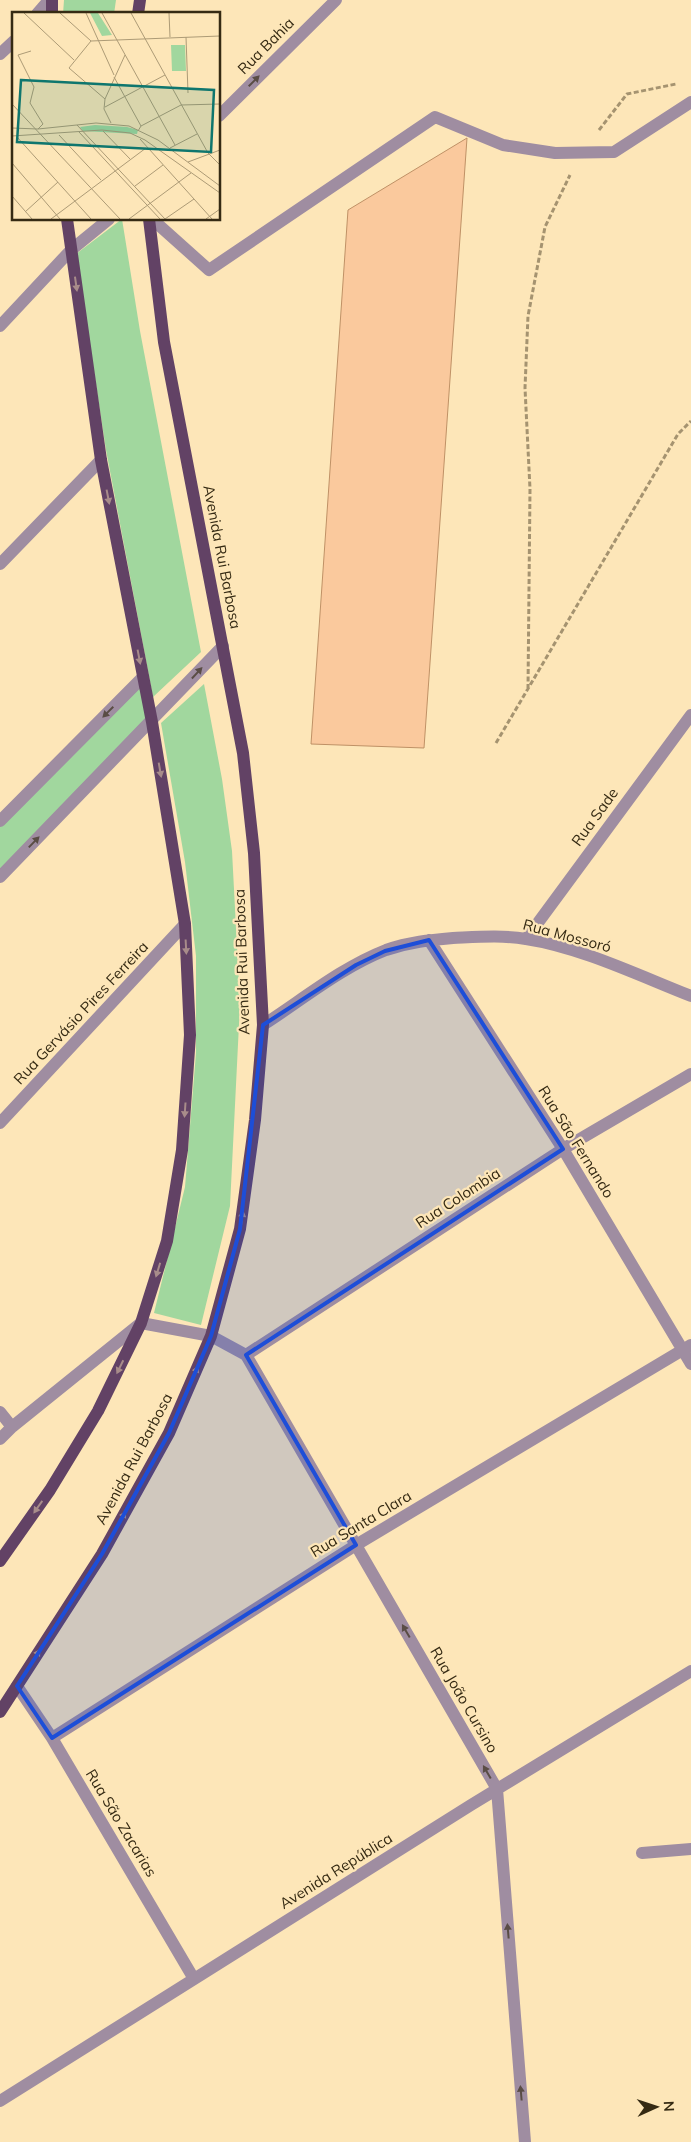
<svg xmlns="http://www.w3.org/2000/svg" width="691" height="2142" font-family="Mulish,sans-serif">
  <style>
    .green { fill: #a1d79e }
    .building { fill: #fac99d; stroke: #bf9166 }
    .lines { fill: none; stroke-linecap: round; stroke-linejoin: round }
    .path { stroke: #a59370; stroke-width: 3; stroke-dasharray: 5 2.5; stroke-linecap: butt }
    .minor { stroke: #9f8da1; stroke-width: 12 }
    .major { stroke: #624265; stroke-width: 12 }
    .oneway { fill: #5a4d45 }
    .oneway2 { fill: #a88c8a }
    .marked { fill: #1d4ed8; fill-opacity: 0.2; stroke: #1d4ed8; stroke-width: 4; stroke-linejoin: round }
    .labels { text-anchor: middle; stroke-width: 4.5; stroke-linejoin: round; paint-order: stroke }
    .street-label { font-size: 15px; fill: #352a13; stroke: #fde6b8 }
    .inset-road { fill: none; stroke: #ad9b76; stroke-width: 1 }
    .view { fill: #0f766e; fill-opacity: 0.15; stroke: #0f766e; stroke-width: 2.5 }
    .inset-edge { fill: none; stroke: #352a13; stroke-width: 2.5 }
  </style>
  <rect width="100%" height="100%" fill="#fde6b8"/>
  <!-- green -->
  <path class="green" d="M64 0H116L114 14H63Z
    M122 219 140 331 201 652 153 697 106 450 76 254Z
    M142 680 149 721 0 869V826Z
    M204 684 222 779 232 851 240 1004 230 1206 201 1325 154 1313 185 1187 196 1053V956L185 862 161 723Z"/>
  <!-- building -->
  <path class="building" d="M467 138 424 748 311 744 348 210Z"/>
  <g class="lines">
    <!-- path -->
    <path class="path" d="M599 130 627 94 676 84
      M528 689 530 489 525 388 528 316 545 227 570 175
      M496 743 678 434 691 421"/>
    <!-- minor -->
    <path class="minor" d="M37 14 49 0
      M0 54 14 41
      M219 116 336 0
      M152 219 209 270 435 117 503 145 555 153 614 152 691 102
      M0 326 71 250 109 219
      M0 564 101 460
      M0 821 143 677
      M0 877 223 646
      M526 939 691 715
      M429 940 563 1149 691 1364
      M263 1025C302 1000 342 967 386 950 409 942 430 940 453 938 477 937 503 935 526 939 580 947 640 976 691 996
      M0 1123 185 924
      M246 1355 563 1149 691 1074
      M0 1412 12 1427
      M0 1439 12 1427 141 1323 211 1336 246 1355 497 1789 525 2142
      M17 1686 52 1738 194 1979
      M52 1738 356 1545 691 1345
      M642 1853 691 1849
      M0 2101 471 1805 691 1671"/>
    <!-- major -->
    <path class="major" d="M52 14V0
      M138 14 140 0
      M0 1561 50 1490 98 1411 141 1323 167 1241 182 1150 190 1035 185 924 152 722 101 460 67 219
      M0 1712 102 1554 169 1433 211 1336 240 1229 255 1120 263 1025 254 853 243 753 164 342 149 219"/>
  </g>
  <!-- one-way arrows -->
  <defs><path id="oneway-solid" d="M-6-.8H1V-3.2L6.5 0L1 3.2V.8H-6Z" transform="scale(1.25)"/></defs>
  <g class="oneway">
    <use href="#oneway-solid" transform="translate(254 81) rotate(-45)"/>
    <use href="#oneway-solid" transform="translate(197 673) rotate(-47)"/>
    <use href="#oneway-solid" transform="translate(108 712) rotate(135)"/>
    <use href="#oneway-solid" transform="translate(34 842) rotate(-46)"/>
    <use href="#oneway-solid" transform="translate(406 1631) rotate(-120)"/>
    <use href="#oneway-solid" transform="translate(487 1772) rotate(-120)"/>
    <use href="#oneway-solid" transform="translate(508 1931) rotate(-95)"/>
    <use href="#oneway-solid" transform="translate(521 2093) rotate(-95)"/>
  </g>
  <g class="oneway2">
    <use href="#oneway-solid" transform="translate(76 284) rotate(82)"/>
    <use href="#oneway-solid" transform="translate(108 497) rotate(79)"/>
    <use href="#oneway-solid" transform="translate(139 657) rotate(79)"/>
    <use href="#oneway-solid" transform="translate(160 770) rotate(80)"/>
    <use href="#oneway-solid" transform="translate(186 947) rotate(87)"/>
    <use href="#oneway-solid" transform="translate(185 1110) rotate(94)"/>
    <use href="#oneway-solid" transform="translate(242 1218) rotate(-82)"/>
    <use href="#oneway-solid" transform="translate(158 1270) rotate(107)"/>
    <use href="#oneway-solid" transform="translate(120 1367) rotate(116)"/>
    <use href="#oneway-solid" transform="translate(195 1373) rotate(-66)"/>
    <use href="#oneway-solid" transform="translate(38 1507) rotate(125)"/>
    <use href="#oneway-solid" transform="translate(122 1518) rotate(-61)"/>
    <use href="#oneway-solid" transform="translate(36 1656) rotate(-58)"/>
  </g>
  <!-- marked area -->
  <path class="marked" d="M429 940 563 1149 246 1355 356 1545 52 1738 17 1686 102 1554 169 1433 211 1336 240 1229 263 1025 356 965 385 951Z"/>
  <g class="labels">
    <!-- street labels -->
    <g class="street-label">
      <text transform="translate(266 46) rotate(-45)" y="5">Rua Bahia</text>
      <text transform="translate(222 557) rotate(79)" y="5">Avenida Rui Barbosa</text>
      <text transform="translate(595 817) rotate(-54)" y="5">Rua Sade</text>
      <text transform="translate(567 936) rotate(15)" y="5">Rua Mossoró</text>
      <text transform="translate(242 962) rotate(-92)" y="5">Avenida Rui Barbosa</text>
      <text transform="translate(81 1013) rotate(-47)" y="5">Rua Gervásio Pires Ferreira</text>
      <text transform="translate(576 1142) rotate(58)" y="5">Rua São Fernando</text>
      <text transform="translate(458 1198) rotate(-33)" y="5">Rua Colombia</text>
      <text transform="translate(134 1459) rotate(-62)" y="5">Avenida Rui Barbosa</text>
      <text transform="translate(361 1524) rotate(-31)" y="5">Rua Santa Clara</text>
      <text transform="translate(464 1700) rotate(60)" y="5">Rua João Cursino</text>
      <text transform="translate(121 1823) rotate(59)" y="5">Rua São Zacarias</text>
      <text transform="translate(336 1871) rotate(-32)" y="5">Avenida República</text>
    </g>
  </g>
  <!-- overview -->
  <g transform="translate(12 12)">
    <rect width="208" height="208" fill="#fde6b8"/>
    <path d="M78 1H86L100 23 90 24ZM159 33H173L174 59H160ZM83 113 115 115 126 118 125 122 71 119 68 115Z" fill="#a1d79e"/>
    <path class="inset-road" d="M12 1 62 48M48 1 79 29M74 1 102 63M90 1 163 133M119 1 196 141 208 153M157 1 158 25M174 25 176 81M19 39 6 43 22 75 18 91 31 112 26 117M102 65 129 114M93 87 57 56 79 29 208 24M0 92 108 207M93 95 153 63M99 111 92 97 93 87 113 43M65 113 153 207M0 116 26 117 84 111 117 114 146 128 208 174M91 119 118 147M126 119 129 114 169 93 208 92M67 120 148 207M47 123 89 168M0 124 90 118 118 121 133 128 208 181M5 125 79 207M128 127 200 207M158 136 185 122M176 150 208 138M0 151 48 207M123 174 151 153M0 184 20 207M13 200 46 170M39 207 134 136M117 207 179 161M153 207 182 187M194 207 208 197"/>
    <path class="view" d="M9 68 202 78 199 140 5 130Z"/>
    <rect width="208" height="208" class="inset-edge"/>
  </g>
  <!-- north arrow -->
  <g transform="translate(656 2107) rotate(87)" stroke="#fde6b8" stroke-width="4" paint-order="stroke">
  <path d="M0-4L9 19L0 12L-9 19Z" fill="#352a13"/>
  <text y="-8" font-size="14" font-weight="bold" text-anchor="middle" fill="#352a13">N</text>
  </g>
</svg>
